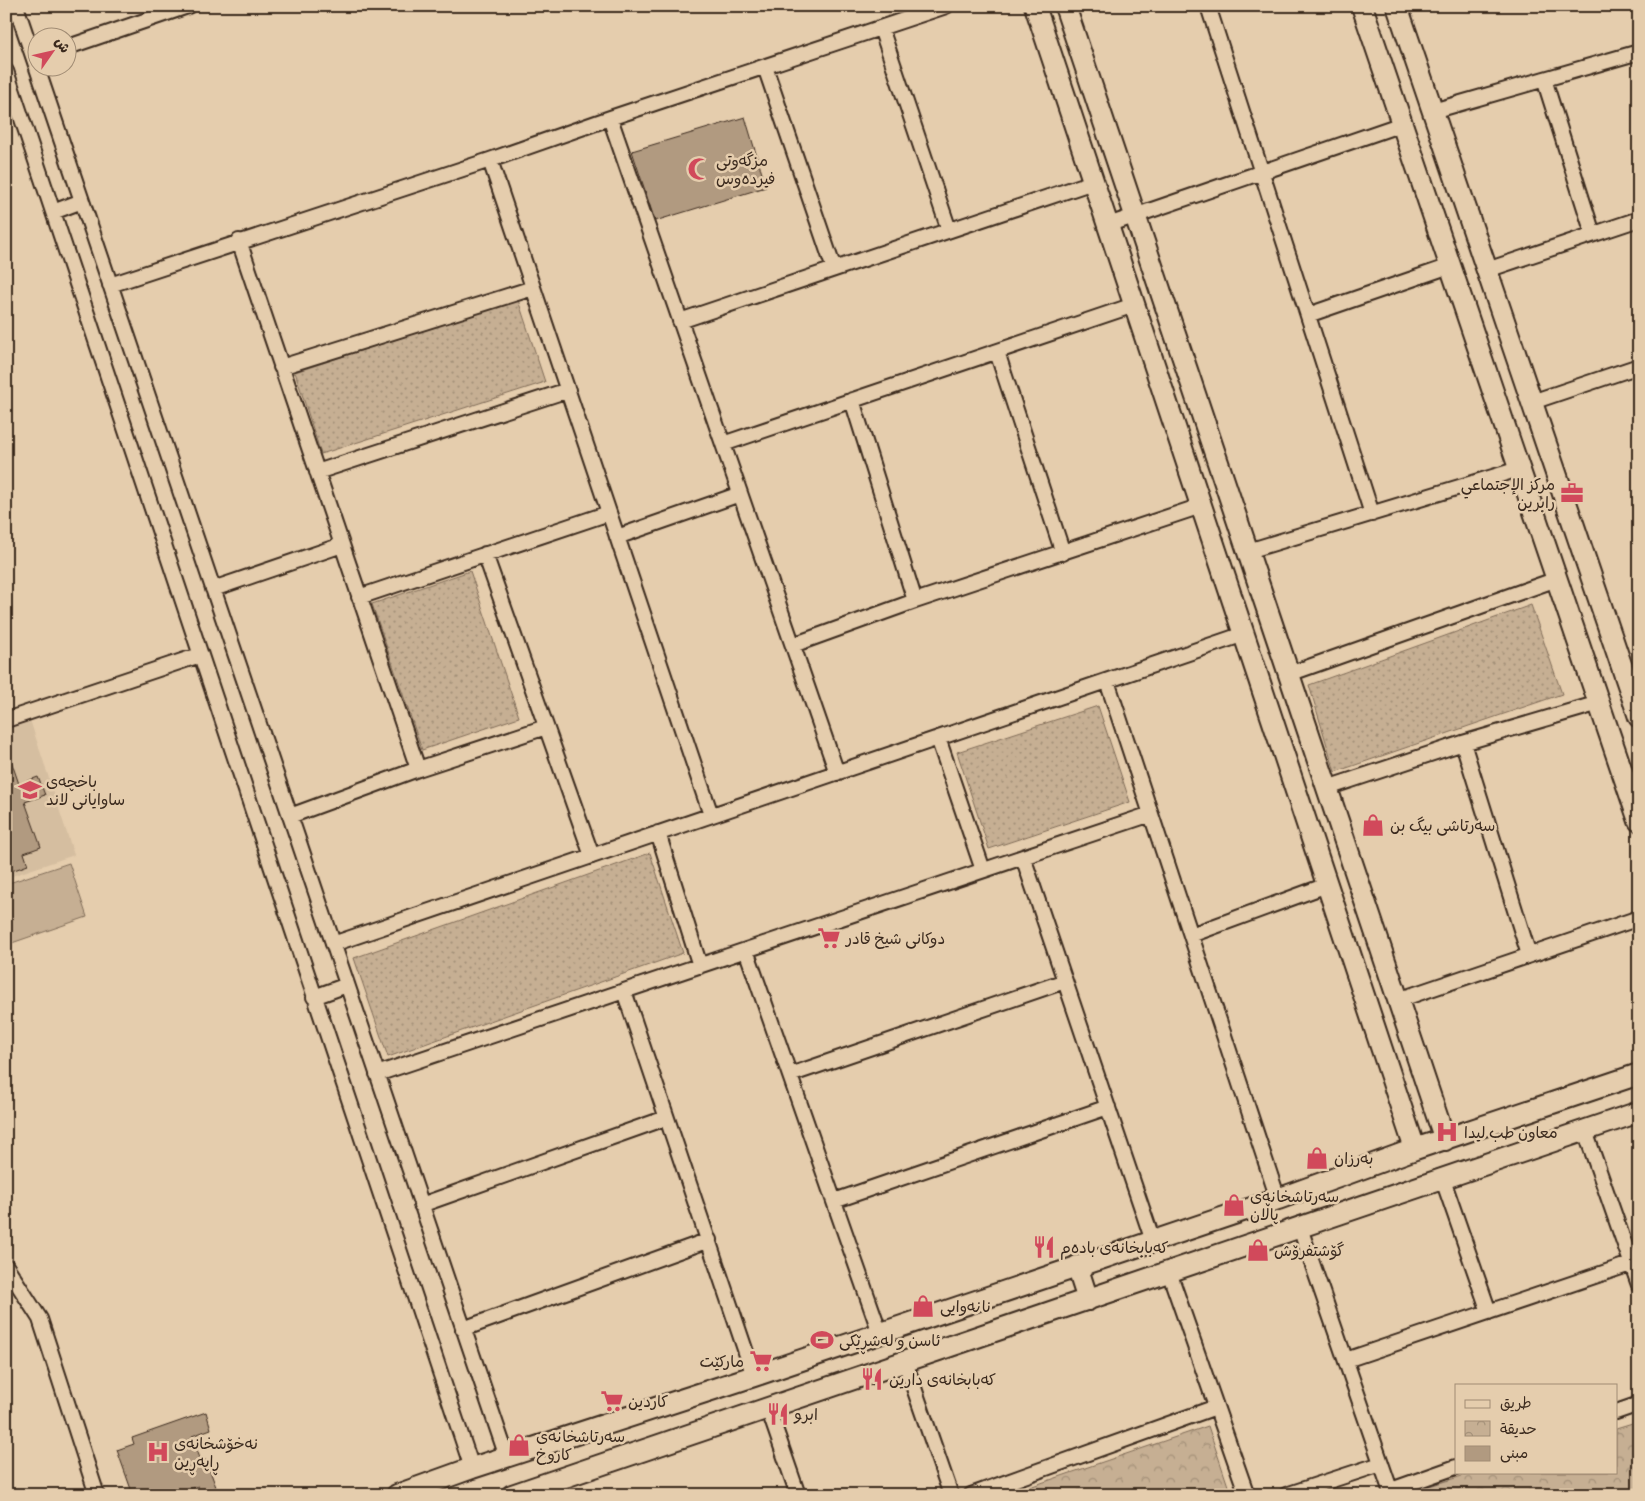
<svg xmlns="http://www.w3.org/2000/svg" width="1645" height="1501" font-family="'Patrick Hand','Playpen Sans Arabic',sans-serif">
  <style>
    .built { fill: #d5bea0 }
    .grass { fill: #c6af93; stroke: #806c58 }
    .park { fill: url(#park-crowns); stroke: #806c58 }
    .garden { fill: url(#garden-dots); stroke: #806c58 }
    .building { fill: #b19a80; stroke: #3b2a1e }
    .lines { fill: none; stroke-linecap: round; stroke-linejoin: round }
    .street-casing { stroke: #3b2a1e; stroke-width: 18 }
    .secondary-casing { stroke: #3b2a1e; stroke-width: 24 }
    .street { stroke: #e5cdad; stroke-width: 14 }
    .secondary { stroke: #e5cdad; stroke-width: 20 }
    .labels { text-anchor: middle; stroke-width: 5; stroke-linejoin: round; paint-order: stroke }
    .poi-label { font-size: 16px; fill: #3b2a1e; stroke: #e5cdad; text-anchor: start }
  </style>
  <defs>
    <pattern id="park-crowns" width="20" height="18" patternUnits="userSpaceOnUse" patternTransform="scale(1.25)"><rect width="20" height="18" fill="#c6af93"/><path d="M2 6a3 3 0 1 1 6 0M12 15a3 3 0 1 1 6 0" fill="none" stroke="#a28f77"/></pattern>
    <pattern id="garden-dots" width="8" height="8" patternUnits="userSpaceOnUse" patternTransform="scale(1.25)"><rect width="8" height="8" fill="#c6af93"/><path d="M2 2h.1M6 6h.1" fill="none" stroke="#a28f77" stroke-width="1.8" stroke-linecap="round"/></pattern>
  </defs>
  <rect width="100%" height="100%" fill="#e5cdad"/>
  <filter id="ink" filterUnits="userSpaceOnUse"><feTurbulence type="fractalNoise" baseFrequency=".02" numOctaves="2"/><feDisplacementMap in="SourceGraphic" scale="10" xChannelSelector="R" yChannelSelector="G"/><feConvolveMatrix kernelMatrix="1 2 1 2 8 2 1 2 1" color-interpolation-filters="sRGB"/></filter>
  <g filter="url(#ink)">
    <!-- built -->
    <path class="built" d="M29 717 74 855 6 878V725Z"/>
    <!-- grass -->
    <path class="grass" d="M69 863 87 917 6 945V884Z"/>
    <!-- park -->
    <path class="park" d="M1639 1422V1495H1414L1413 1491 1475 1472H1616V1429Z
      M1208 1426 1231 1495H1006Z"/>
    <!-- garden -->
    <path class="garden" d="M518 300 545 382 321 454 295 372Z
      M470 571 519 717 422 750 372 604Z
      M1531 605 1562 694 1335 772 1309 685Z
      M1098 706 1130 802 989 849 957 752Z
      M650 853 683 953 388 1057 354 958Z"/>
    <!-- building -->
    <path class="building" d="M745 117 766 187 655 221 632 151Z
      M8 752 19 784 38 777 45 795 25 802 41 847 24 853 28 865 6 873V753Z
      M206 1412 211 1429 192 1436 201 1461 206 1460 216 1487 200 1493 198 1486 172 1495H133L117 1450 134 1444 132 1438Z"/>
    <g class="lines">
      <defs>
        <path id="street" d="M16 6 507 1457
          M1208 6 1372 514
          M881 28 949 230
          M68 47 188 6
          M765 67 834 269
          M6 71 472 1468
          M1544 79 1593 234
          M1433 111 1639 52
          M610 118 837 773
          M490 160 711 815
          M53 212 82 201
          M1108 225 1402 124
          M239 241 418 769
          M1487 270 1639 219
          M110 285 490 160 610 118 946 6
          M1308 315 1450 266
          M680 321 1093 182
          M997 352 1063 553
          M281 367 533 288
          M852 400 915 601
          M1532 402 1639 366
          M723 444 1134 305
          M317 472 568 390
          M617 537 740 494
          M1248 551 1519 469
          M485 554 592 856
          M213 589 342 545
          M359 597 609 513
          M793 645 915 601 1201 506
          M1289 674 1557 579
          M1107 681 1278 1199
          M6 720 200 655
          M938 738 983 870
          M1463 743 1529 955
          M1327 788 1463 743 1599 703
          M290 816 418 769 546 727
          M658 833 700 966
          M1023 857 1153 1241
          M1191 935 1327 885
          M333 944 1244 634
          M746 950 880 1333
          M624 991 754 1376
          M314 997 347 985
          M1398 1000 1639 918
          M377 1074 1151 814
          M790 1075 1065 981
          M1585 1131 1639 1285
          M1443 1180 1489 1312
          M834 1201 1108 1107
          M421 1205 666 1118
          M1300 1228 1392 1495
          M6 1266 40 1319 97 1495
          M1169 1272 1247 1495
          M463 1329 709 1240
          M1346 1360 1639 1261
          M905 1362 951 1495
          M768 1408 798 1495
          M1616 1412 1639 1404
          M1391 1490 1456 1467
          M971 1495 1216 1407
          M1286 1495 1381 1464"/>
        <path id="secondary" d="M1035 6 1415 1149
          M1065 6 1445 1140
          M1362 6 1639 821
          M1397 6 1639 717
          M1077 1266 1088 1300
          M397 1495 472 1468 754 1376 1278 1199 1415 1149 1639 1074
          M512 1495 1639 1112"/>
      </defs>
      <!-- street casing -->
      <use href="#street" class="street-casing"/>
      <!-- secondary casing -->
      <use href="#secondary" class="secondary-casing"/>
      <!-- street -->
      <use href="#street" class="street"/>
      <!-- secondary -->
      <use href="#secondary" class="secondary"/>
    </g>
  </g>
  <!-- icons -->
  <defs>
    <symbol id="mosque-bare" viewBox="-9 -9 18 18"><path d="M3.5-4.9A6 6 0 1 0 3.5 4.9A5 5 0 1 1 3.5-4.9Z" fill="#d1495b" stroke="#e5cdad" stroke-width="2.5" paint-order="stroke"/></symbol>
    <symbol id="office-bare" viewBox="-9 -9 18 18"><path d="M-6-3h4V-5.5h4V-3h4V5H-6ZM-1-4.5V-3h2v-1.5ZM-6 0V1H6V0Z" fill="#d1495b" stroke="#e5cdad" stroke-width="2.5" paint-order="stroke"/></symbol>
    <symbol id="school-bare" viewBox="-9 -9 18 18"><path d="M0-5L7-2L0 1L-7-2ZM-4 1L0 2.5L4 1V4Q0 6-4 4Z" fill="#d1495b" stroke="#e5cdad" stroke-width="2.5" paint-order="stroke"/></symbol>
    <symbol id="shop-bare" viewBox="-9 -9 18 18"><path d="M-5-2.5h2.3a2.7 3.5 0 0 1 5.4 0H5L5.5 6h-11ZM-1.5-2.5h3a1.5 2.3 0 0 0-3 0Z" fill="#d1495b" stroke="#e5cdad" stroke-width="2.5" paint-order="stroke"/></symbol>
    <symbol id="supermarket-bare" viewBox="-9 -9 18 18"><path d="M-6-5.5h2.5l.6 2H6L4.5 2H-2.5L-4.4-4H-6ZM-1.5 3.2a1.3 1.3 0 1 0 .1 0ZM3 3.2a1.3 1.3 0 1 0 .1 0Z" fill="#d1495b" stroke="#e5cdad" stroke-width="2.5" paint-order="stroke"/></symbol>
    <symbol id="hospital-bare" viewBox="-9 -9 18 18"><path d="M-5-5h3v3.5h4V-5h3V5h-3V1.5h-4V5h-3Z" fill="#d1495b" stroke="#e5cdad" stroke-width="2.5" paint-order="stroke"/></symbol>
    <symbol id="restaurant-bare" viewBox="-9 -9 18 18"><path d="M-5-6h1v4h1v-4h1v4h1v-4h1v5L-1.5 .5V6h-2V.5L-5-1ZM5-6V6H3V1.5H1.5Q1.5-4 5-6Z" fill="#d1495b" stroke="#e5cdad" stroke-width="2.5" paint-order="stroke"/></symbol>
    <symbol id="stadium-bare" viewBox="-9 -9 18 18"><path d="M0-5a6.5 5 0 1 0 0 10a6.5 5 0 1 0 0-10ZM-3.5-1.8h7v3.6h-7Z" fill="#d1495b" stroke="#e5cdad" stroke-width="2.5" paint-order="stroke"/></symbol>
  </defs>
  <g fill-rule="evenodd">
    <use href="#mosque-bare" x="683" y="153" width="32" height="32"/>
    <use href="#office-bare" x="1556" y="477" width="32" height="32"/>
    <use href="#school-bare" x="14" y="774" width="32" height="32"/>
    <use href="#shop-bare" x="1357" y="809" width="32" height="32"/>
    <use href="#supermarket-bare" x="813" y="922" width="32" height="32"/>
    <use href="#hospital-bare" x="1431" y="1116" width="32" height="32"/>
    <use href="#shop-bare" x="1301" y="1142" width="32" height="32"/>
    <use href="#shop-bare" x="1218" y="1189" width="32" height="32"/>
    <use href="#restaurant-bare" x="1028" y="1231" width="32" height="32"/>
    <use href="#shop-bare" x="1242" y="1234" width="32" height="32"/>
    <use href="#shop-bare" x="907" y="1290" width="32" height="32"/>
    <use href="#stadium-bare" x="806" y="1324" width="32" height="32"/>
    <use href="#supermarket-bare" x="745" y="1345" width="32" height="32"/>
    <use href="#restaurant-bare" x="856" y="1363" width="32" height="32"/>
    <use href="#supermarket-bare" x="596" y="1385" width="32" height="32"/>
    <use href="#restaurant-bare" x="762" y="1398" width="32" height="32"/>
    <use href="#shop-bare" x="503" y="1429" width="32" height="32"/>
    <use href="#hospital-bare" x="142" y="1436" width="32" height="32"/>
  </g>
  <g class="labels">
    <!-- poi labels -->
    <g class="poi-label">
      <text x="716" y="166">مزگە‌وتی<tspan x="716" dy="18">فیردە‌وس</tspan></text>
      <text x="1555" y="490" text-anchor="end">مركز الإجتماعي<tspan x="1555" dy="18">رابرين</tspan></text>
      <text x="46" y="787">باخچەی<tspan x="46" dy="18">ساوایانی لاند</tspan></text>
      <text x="1390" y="831">سەرتاشی بیگ بن</text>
      <text x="846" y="944">دوکانی شیخ قادر</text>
      <text x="1464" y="1138">معاون طب لیدا</text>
      <text x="1334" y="1164">بەرزان</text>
      <text x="1250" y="1202">سەرتاشخانەی<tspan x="1250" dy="18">پاڵان</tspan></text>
      <text x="1060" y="1253">کەبابخانەی بادەم</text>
      <text x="1274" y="1256">گۆشتفرۆش</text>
      <text x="940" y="1312">نانەوایی</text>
      <text x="839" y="1346">ئاسن و لەشڕێکی</text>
      <text x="744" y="1367" text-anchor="end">مارکێت</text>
      <text x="889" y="1385">کەبابخانەی دارین</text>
      <text x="628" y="1407">كاردين</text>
      <text x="794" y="1420">ابرو</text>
      <text x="536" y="1442">سەرتاشخانەی<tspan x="536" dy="18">کاروخ</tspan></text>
      <text x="174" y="1449">نەخۆشخانەی<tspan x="174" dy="18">ڕاپەڕین</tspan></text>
    </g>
  </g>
  <!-- margin -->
  <rect width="1645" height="1501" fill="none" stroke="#e5cdad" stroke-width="25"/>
  <rect x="12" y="12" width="1620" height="1476" fill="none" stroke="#3b2a1e" stroke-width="2" filter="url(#ink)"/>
  <!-- legend -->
  <rect x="1455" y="1384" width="162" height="90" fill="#e5cdad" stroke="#a18c74"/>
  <rect x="1465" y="1400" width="25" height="8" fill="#e5cdad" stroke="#a18c74"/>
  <text x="1500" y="1408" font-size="15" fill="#3b2a1e">طريق</text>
  <rect x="1465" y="1421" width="25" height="15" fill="url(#park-crowns)" stroke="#a18c74"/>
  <text x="1500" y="1434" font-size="15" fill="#3b2a1e">حديقة</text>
  <rect x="1465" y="1446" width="25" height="15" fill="#b19a80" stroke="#a18c74"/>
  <text x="1500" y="1458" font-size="15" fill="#3b2a1e">مبنى</text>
  <!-- north arrow -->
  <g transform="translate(52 52) rotate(56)"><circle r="24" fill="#e5cdad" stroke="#a18c74"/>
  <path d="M0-4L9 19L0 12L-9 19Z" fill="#d1495b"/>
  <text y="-8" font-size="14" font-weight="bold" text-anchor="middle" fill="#3b2a1e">ش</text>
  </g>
</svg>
